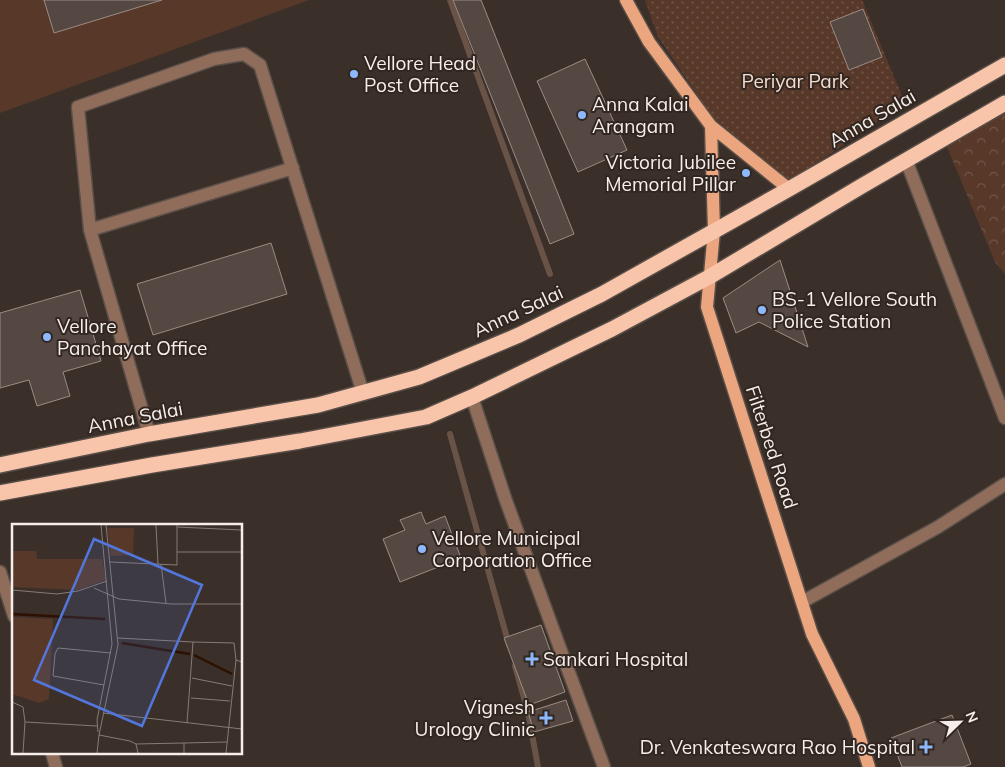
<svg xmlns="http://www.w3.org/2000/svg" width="1005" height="767" font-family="Mulish,sans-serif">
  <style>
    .green { fill: url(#green-dots) }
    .forest { fill: url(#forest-crowns) }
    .pitch { fill: #583929 }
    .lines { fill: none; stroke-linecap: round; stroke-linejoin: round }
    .stream { stroke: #695347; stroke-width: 6 }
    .building { fill: #554842; stroke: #9a8c85 }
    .minor-casing { stroke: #594e48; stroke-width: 15 }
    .major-casing { stroke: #594e48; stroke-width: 15 }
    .highway-casing { stroke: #594e48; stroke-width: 18 }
    .minor { stroke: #8f6d5a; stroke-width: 12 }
    .major { stroke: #eba57f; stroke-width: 12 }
    .highway { stroke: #f9c5aa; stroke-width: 15 }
    .poi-dot { fill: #8db9fc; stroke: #312620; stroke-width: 2 }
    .labels { text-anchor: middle; stroke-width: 4; stroke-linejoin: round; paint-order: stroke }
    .poi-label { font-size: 19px; fill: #f6eeea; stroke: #312620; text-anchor: start }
    .park-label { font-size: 19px; fill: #f6dccf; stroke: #312620 }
    .street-label { font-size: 19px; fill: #f6eeea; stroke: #312620 }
    .inset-river { fill: none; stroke: #2d1001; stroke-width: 2.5 }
    .inset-road { fill: none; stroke: #867b76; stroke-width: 1 }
    .view { fill: #5376dc; fill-opacity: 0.15; stroke: #5376dc; stroke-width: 2.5 }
    .inset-edge { fill: none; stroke: #f6eeea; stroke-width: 2.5 }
  </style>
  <defs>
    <pattern id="green-dots" width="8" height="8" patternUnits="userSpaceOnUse" patternTransform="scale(1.25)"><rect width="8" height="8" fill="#583929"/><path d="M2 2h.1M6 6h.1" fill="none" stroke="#715648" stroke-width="1.8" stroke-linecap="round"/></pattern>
    <pattern id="forest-crowns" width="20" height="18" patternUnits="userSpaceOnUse" patternTransform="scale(1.25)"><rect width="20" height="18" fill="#583929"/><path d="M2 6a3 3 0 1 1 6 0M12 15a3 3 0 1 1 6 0" fill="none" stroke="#715648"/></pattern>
  </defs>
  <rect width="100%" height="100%" fill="#3b2f29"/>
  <!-- green -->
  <path class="green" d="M645 0H862L905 103 790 181 714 119 658 37Z"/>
  <!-- forest -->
  <path class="forest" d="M1005 112V274L995 262 947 147Z"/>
  <!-- pitch -->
  <path class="pitch" d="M0 0H309L0 113Z"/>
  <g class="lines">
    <!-- stream -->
    <path class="stream" d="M450 0 550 274
      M450 434 509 645
      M515 666 528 712 538 767"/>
  </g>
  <!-- building -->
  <path class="building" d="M44 0H162L54 33Z
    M453 0H481L574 234 550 244Z
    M863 9 882 57 849 70 830 22Z
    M585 59 627 150 578 172 537 81Z
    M271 243 287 294 153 335 137 284Z
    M780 260 808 347 759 322 736 333 723 298Z
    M80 290 101 361 63 372 70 396 37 406 29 380 0 388V313Z
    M421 512 426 524 445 516 461 558 400 582 383 539 405 530 400 520Z
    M541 625 565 692 529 705 504 638Z
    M566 700 573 721 534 732 528 712Z
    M952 715 971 764 963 767H902L891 738Z"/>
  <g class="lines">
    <defs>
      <path id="minor" d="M906 160 1005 418
        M90 230 293 168
        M472 397 505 498 561 651 604 767
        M149 434 90 230 78 107 214 59 244 54 260 65 363 393
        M0 572 14 616
        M802 602 938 527 1005 484
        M52 753 56 767"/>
      <path id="major" d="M626 0 649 42 711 126 789 189
        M711 126 714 231 707 307 812 634 854 719 869 767"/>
      <path id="highway" d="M0 465 149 434 318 405 419 377 519 335 602 294 789 189 1005 65
        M0 493 152 465 300 441 426 417 472 397 612 329 709 277 860 187 1005 103"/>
    </defs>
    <!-- minor casing -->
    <use href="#minor" class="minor-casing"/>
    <!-- major casing -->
    <use href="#major" class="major-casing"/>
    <!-- highway casing -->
    <use href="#highway" class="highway-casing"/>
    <!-- minor -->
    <use href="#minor" class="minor"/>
    <!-- major -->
    <use href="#major" class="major"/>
    <!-- highway -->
    <use href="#highway" class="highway"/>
  </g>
  <!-- markers -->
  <g class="poi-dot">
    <circle cx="354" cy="74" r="5"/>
    <circle cx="582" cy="115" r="5"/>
    <circle cx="746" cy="173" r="5"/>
    <circle cx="762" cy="310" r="5"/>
    <circle cx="47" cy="337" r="5"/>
    <circle cx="422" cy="549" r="5"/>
    <path d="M529.5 651.5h5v5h5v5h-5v5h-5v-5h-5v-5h5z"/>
    <path d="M543.5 710.5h5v5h5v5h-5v5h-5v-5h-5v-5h5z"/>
    <path d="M923.5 739.5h5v5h5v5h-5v5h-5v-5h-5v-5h5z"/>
  </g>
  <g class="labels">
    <!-- poi labels -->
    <g class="poi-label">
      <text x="364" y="70">Vellore Head<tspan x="364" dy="22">Post Office</tspan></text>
      <text x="592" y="111">Anna Kalai<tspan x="592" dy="22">Arangam</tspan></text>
      <text x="736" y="169" text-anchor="end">Victoria Jubilee<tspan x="736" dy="22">Memorial Pillar</tspan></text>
      <text x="772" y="306">BS-1 Vellore South<tspan x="772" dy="22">Police Station</tspan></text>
      <text x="57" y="333">Vellore<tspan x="57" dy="22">Panchayat Office</tspan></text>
      <text x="432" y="545">Vellore Municipal<tspan x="432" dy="22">Corporation Office</tspan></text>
      <text x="543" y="666">Sankari Hospital</text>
      <text x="535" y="714" text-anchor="end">Vignesh<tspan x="535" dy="22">Urology Clinic</tspan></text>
      <text x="915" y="754" text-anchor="end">Dr. Venkateswara Rao Hospital</text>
    </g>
    <!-- park labels -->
    <g class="park-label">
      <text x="795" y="88">Periyar Park</text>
    </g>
    <!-- street labels -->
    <g class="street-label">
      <text transform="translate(872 118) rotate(-30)" y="7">Anna Salai</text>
      <text transform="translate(518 311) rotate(-25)" y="7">Anna Salai</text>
      <text transform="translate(135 417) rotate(-11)" y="7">Anna Salai</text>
      <text transform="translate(772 447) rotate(72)" y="7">Filterbed Road</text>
    </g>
  </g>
  <!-- overview -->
  <g transform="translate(12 524)">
    <rect width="230" height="230" fill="#3b2f29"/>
    <path d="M0 27H24L25 35H90L94 56 66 66 0 63Z" fill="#583929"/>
    <path d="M95 4H122L121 31 99 32Z" fill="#583929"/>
    <path d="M0 93 41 95 37 175 27 179 0 170Z" fill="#583929"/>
    <path class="inset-river" d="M0 90 93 95M110 119 178 130M182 131 220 150"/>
    <path class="inset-road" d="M144 1 146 40M165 3 230 6M165 28H230M98 38 165 41V1M149 40 154 79M82 64 107 75 159 80H230M0 66 45 70 66 67 95 57M106 114 181 118 175 199M181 118 222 119 224 136 230 138M180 154 220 162M92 161 41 152 43 130 46 124 99 129M179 174 218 177M0 178 11 183 13 198M91 189 230 205M86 208 85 196 100 120 89 1M87 211 106 121 94 1M87 211 118 217 124 220 126 229M172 219 215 218M124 220 172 219V229M11 229 13 198 85 202M85 229 87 211M214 229 224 136"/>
    <path class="view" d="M82 15 190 61 130 202 22 156Z"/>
    <rect width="230" height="230" class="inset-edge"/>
  </g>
  <!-- north arrow -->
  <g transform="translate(960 722) rotate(67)" stroke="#312620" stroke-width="4" paint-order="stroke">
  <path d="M0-4L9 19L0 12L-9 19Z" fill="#f6eeea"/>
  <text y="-8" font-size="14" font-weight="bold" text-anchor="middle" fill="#f6eeea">N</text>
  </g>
</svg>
